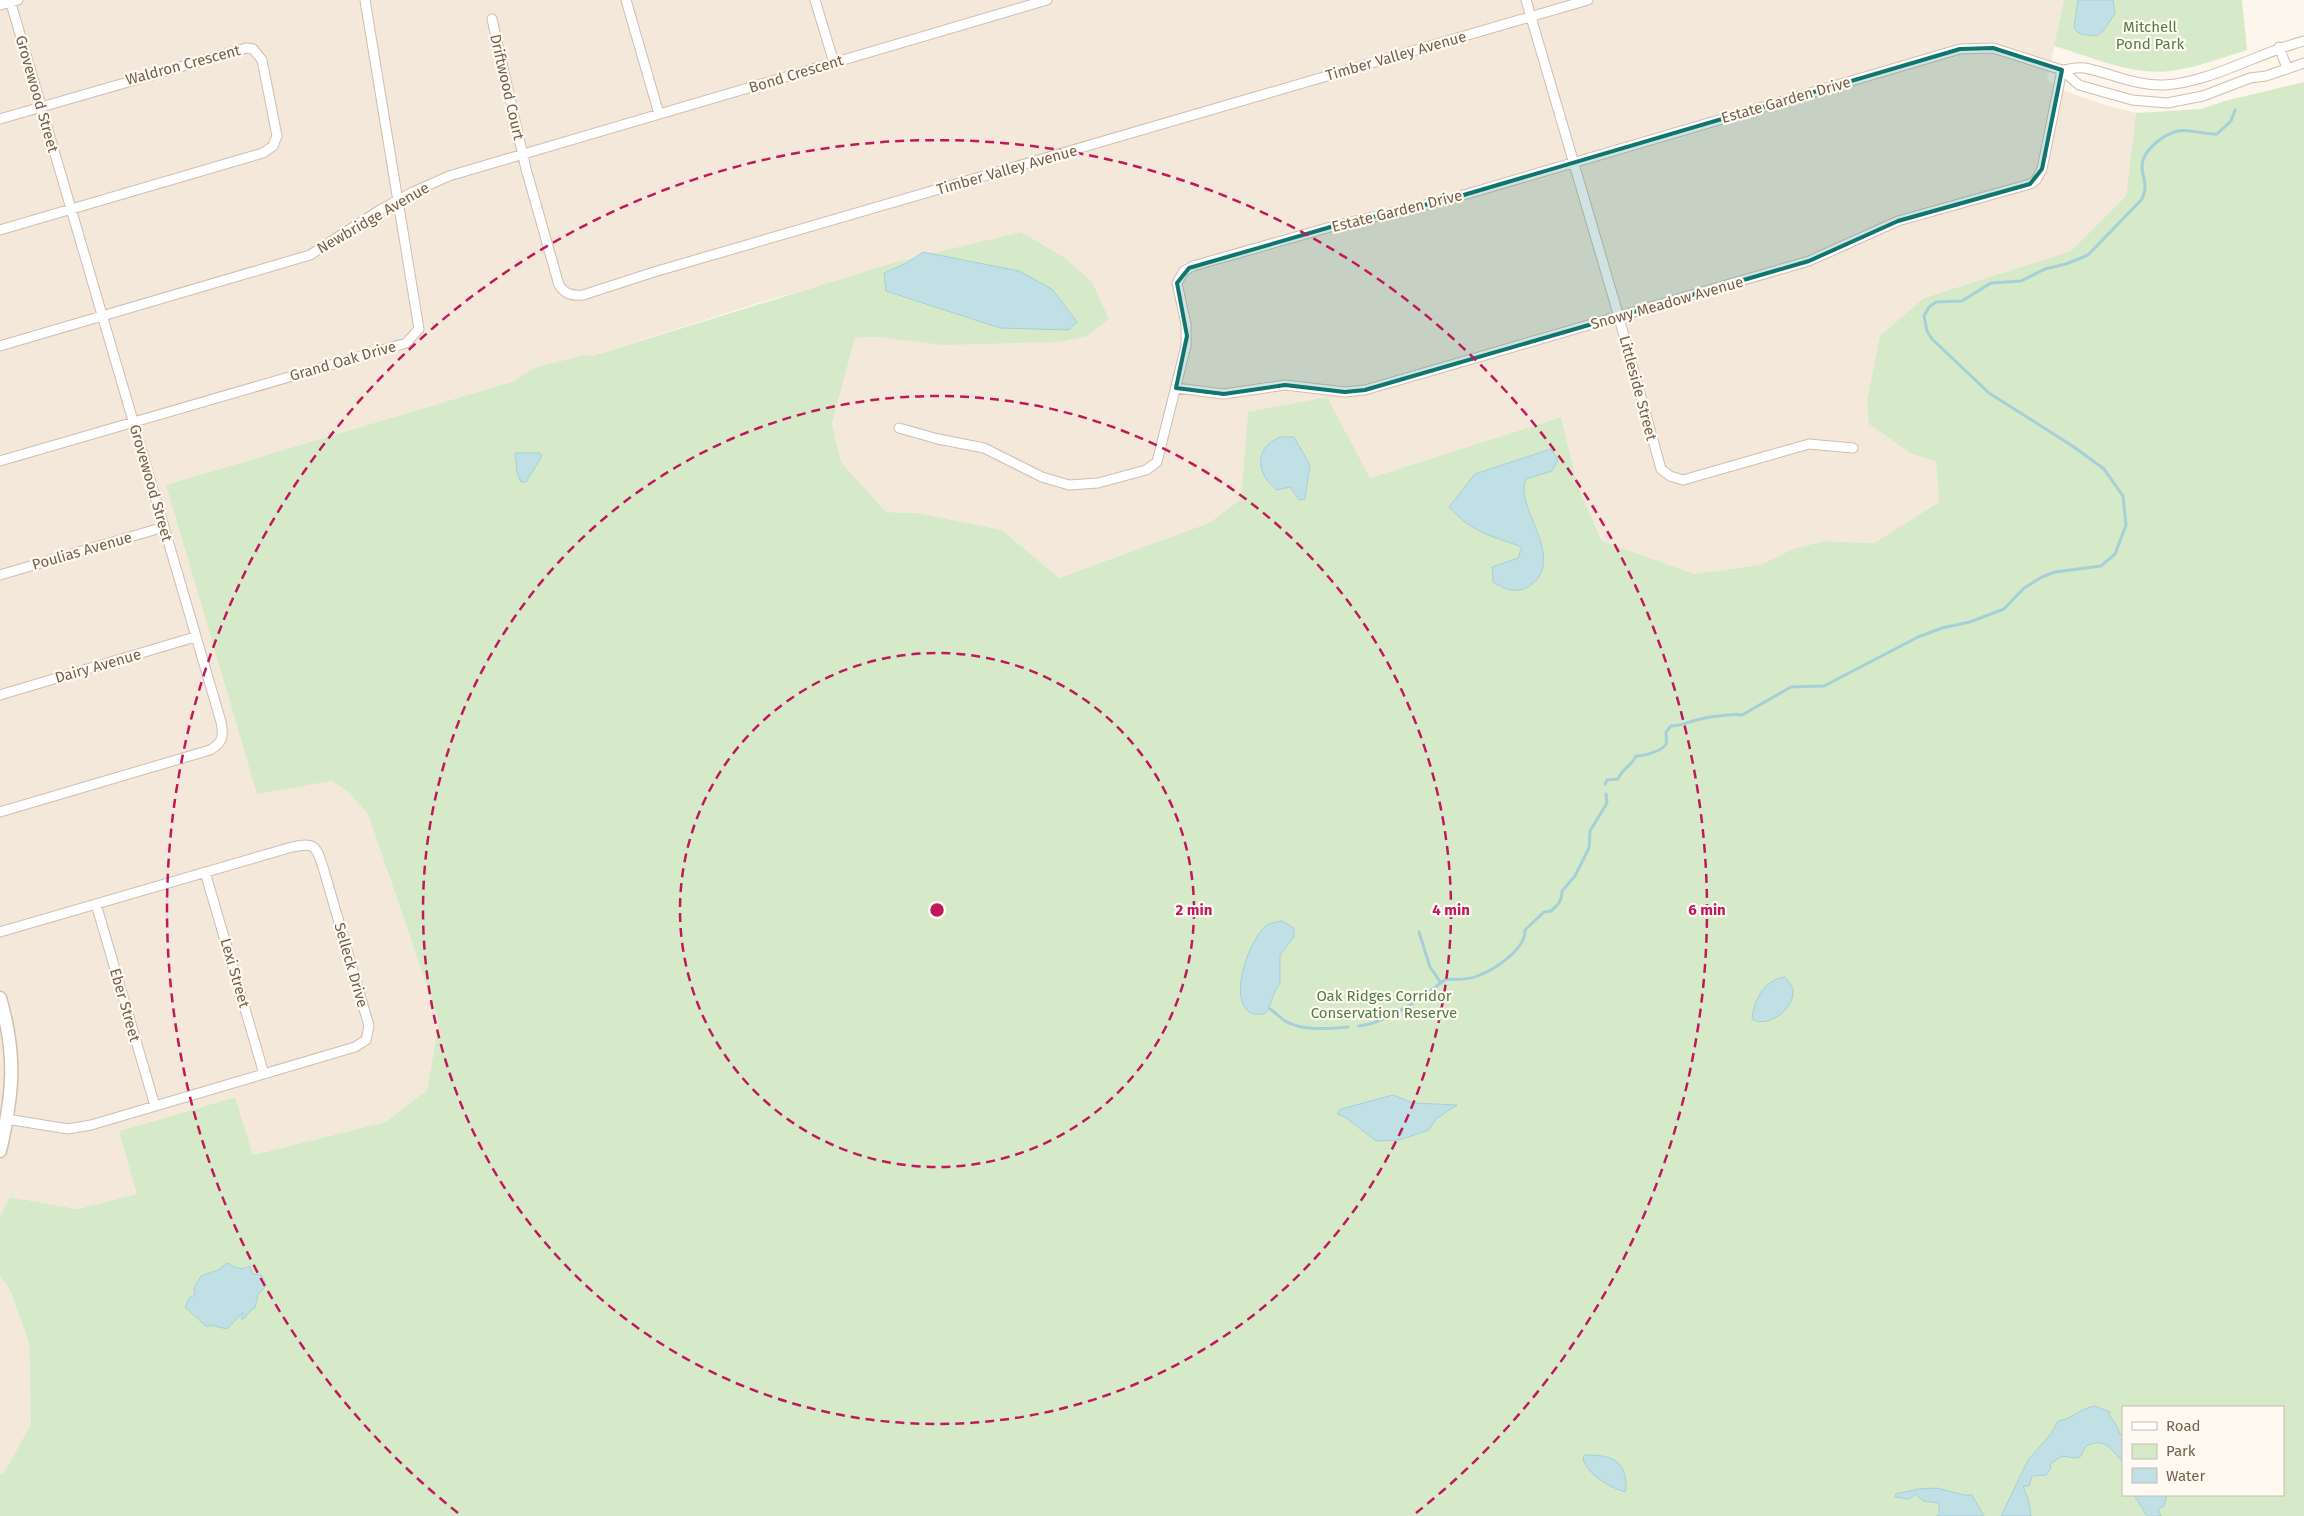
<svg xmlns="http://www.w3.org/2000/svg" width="2304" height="1516" font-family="'Fira Sans',sans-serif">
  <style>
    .residential { fill: #f4e8da }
    .green { fill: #d6eaca; fill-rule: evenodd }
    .water { fill: #c0e0e6; stroke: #a6cfd7 }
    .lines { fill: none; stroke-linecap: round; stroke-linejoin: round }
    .stream { stroke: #a6cfd7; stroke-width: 3 }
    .street-casing { stroke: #cfbeb0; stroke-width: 11 }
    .secondary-casing { stroke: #d1bfaf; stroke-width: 15 }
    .street { stroke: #fff; stroke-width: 9 }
    .secondary { stroke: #fff; stroke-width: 12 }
    .marked { fill: #0f766e; fill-opacity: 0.2; stroke: #0f766e; stroke-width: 4; stroke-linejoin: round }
    .ring { fill: none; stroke: #c2185b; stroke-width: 2.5; stroke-dasharray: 9 6 }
    .labels { text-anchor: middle; stroke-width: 4.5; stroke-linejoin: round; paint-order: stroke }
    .park-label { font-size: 15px; fill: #557d46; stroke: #fefaf2 }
    .street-label { font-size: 15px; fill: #775e4e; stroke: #fefaf2 }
    .centre { fill: #c2185b; stroke: #fefaf2; stroke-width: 2.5 }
    .ring-label { font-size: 15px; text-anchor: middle; font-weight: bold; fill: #c2185b; stroke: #fefaf2; stroke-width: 4.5; stroke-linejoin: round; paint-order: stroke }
  </style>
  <rect width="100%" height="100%" fill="#fcf6ec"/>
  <!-- residential -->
  <path class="residential" d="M0 0H2064L2047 80 2067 92 2105 105 2136 113 2126 196 2071 251 1924 298 1912 454 1936 462 1939 502 1874 543 1824 541 1793 549 1760 565 1695 574 1602 541 1578 487 1561 417 1370 478 1248 412 1241 499 1209 523 1059 578 1002 530 917 513 886 512 841 462 832 424 855 338 877 337 819 286 758 303 498 386 166 485 257 793 332 781 349 793 368 814 439 1022 427 1090 387 1122 252 1155 234 1097 132 1127 119 1131 138 1194 78 1209 11 1197 0 1216Z
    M0 1276 10 1290 29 1343 31 1424 4 1474 0 1475Z"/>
  <!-- green -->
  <path class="green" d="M2064 0H2242L2247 50C2224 57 2201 66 2177 70 2136 78 2092 57 2054 46Z
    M2304 82V1516H0V1475L4 1473 31 1424 29 1343 10 1290 0 1276V1216L10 1197 78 1209 137 1194 119 1131 235 1097 253 1155 386 1122 427 1090 439 1022 368 814 349 793 332 781 257 794 166 485 498 386 514 381 536 367 586 355 592 356 893 263 1021 232 1065 258 1092 282 1109 319 1087 336 1058 342 944 345 877 337 855 338 832 424 841 462 886 512 917 513 1002 530 1059 578 1209 523 1241 499 1248 412 1327 397 1370 478 1561 417 1578 487 1602 541 1695 574 1760 565 1793 549 1824 541 1874 543 1939 502 1936 462 1912 454 1869 424 1867 400 1880 336 1924 298 2071 251 2126 196 2136 113 2201 109 2225 101ZM2123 1407H2283V1495H2123Z"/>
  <!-- water -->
  <path class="water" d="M2078 0H2113L2115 13 2104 30 2097 36C2087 34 2078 37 2074 27Z
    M923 252 1019 271 1052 289 1077 322 1069 330 1000 328 886 291 884 273 905 264Z
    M1280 437H1294L1310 465 1305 499 1299 500 1290 487 1277 490C1256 474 1253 448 1280 437Z
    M1551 449 1558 460 1552 471 1526 479C1525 482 1524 487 1524 490 1525 519 1565 564 1528 587 1515 594 1505 589 1493 582L1492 567 1518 558 1522 547C1490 535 1474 534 1449 507L1475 474Z
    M515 453H540L542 456 526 482H521L517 473Z
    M1282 921 1294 928V937L1280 955V984C1271 993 1273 1006 1264 1014 1259 1014 1253 1015 1249 1012 1228 997 1250 937 1267 925 1271 922 1278 922 1282 921Z
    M1785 977C1788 981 1792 985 1793 990 1795 1009 1768 1029 1752 1019 1754 999 1765 979 1785 977Z
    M1393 1095 1413 1103 1457 1105 1436 1119 1429 1130 1399 1140 1376 1141 1345 1117 1337 1114 1341 1109Z
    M227 1263C236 1268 241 1271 250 1266L252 1274 261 1275 265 1281V1287L258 1294 255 1308 251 1310 244 1319H241L243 1312 227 1329 210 1325 207 1327 185 1307 189 1298 195 1295 194 1288 201 1276 218 1270Z
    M2095 1406 2110 1412 2109 1415 2116 1424 2120 1434 2123 1435V1462C2111 1451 2107 1436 2086 1446L2080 1457 2075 1458 2062 1456 2050 1464 2051 1468 2046 1475 2032 1476 2029 1486H2023L2029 1502 2031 1516H2001L2028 1460 2051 1434 2058 1421C2072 1419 2081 1408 2095 1406Z
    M1584 1455C1602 1455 1622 1456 1625 1477 1626 1483 1627 1487 1625 1492 1609 1487 1588 1475 1583 1459Z
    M1937 1488 1964 1495H1972L1984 1516H1936L1939 1515V1503L1923 1501 1916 1494 1909 1499 1895 1497 1896 1494 1918 1489Z
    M2134 1495H2167L2164 1506 2158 1509 2161 1516H2147Z"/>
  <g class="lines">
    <!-- stream -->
    <path class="stream" d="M1605 784 1607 780 1618 779C1622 768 1632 766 1636 756 1643 756 1663 751 1666 744 1667 741 1666 735 1666 732L1671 726C1680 726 1682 724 1690 722 1700 718 1733 713 1742 715L1791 687 1824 686 1918 637 1942 628 1970 622 2004 609 2024 588 2042 577 2055 572 2101 566 2115 554 2126 525 2123 496 2104 469 2074 447 1989 393 1932 339 1927 331 1924 316 1929 307 1936 302 1962 301 1991 283 2021 281 2045 269 2066 264 2088 255 2142 199C2149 184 2142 180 2142 165 2143 150 2164 134 2178 131 2189 128 2204 135 2217 134L2231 121 2235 110
      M1419 932 1430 967 1441 983
      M1270 1009C1275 1012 1280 1018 1285 1021 1302 1031 1329 1029 1348 1027
      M1359 1026C1388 1023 1423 997 1446 979 1457 980 1469 980 1480 975 1495 969 1526 949 1525 930L1544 912 1551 911C1558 905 1562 901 1562 891L1575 876 1589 848 1590 831 1607 803 1606 794"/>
    <defs>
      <path id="street" d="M626 0 659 114
        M815 0 834 63
        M1526 0 1614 300 1661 469 1670 476 1683 480 1809 444 1853 448
        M0 5 18 0
        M492 19 526 169 559 285C565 294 572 296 583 295L654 272 1588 0
        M2279 47 2287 68
        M2062 70C2070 69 2078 67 2085 68 2113 74 2136 86 2164 85 2209 83 2260 52 2304 41
        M0 119 246 48 253 49 262 60 277 136 273 146 263 153 0 230
        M0 346 310 255 380 210 413 192 449 176 1047 0
        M1176 388 1224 394 1285 385 1345 392 1365 390 1809 261 1898 221 2030 184 2036 180 2042 169 2062 70
        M899 428 938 439 984 448 1042 477 1069 485 1098 483 1146 470 1157 462 1186 346V324L1177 283 1184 271 1193 266 1334 226 1450 199 1960 49 1993 48 2062 70 2079 85 2132 100 2167 103 2203 96 2250 78 2266 76 2304 63
        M0 461 406 343 419 329 365 0
        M0 575 164 527
        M0 695 195 637
        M0 812 210 750C223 742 224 737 221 722L10 0
        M205 872 264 1074
        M96 904 155 1106
        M0 932 292 847C315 842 316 846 323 867L369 1026 366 1040 355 1047 91 1125 68 1129 7 1119"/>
      <path id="secondary" d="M0 998C17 1056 13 1094 0 1151"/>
    </defs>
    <!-- street casing -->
    <use href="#street" class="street-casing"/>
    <!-- secondary casing -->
    <use href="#secondary" class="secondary-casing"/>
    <!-- street -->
    <use href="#street" class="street"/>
    <!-- secondary -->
    <use href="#secondary" class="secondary"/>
  </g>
  <!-- marked area -->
  <path class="marked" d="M1993 48 2062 70 2042 169 2030 184 1898 221 1809 261 1365 390 1345 392 1285 385 1224 394 1176 388 1187 336 1177 283 1189 268 1334 226 1450 199 1960 49Z"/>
  <!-- distance rings -->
  <g class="ring">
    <circle cx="937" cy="910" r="257"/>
    <circle cx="937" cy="910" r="514"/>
    <path d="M458 1513A770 770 0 1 1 1416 1513"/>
  </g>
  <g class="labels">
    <!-- park labels -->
    <g class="park-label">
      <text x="2150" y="32">Mitchell<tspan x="2150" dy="17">Pond Park</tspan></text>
      <text x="1384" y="1001">Oak Ridges Corridor<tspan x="1384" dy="17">Conservation Reserve</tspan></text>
    </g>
    <!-- street labels -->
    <g class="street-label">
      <text transform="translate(1396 56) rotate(-16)" y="5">Timber Valley Avenue</text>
      <text transform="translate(183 65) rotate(-15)" y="5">Waldron Crescent</text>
      <text transform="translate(796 74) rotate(-17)" y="5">Bond Crescent</text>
      <text transform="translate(507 87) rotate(77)" y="5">Driftwood Court</text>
      <text transform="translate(37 94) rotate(74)" y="5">Grovewood Street</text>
      <text transform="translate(1786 100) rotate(-16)" y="5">Estate Garden Drive</text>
      <text transform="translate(1007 170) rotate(-16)" y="5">Timber Valley Avenue</text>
      <text transform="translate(1397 211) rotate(-14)" y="5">Estate Garden Drive</text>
      <text transform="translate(373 218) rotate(-30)" y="5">Newbridge Avenue</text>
      <text transform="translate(1667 303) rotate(-16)" y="5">Snowy Meadow Avenue</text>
      <text transform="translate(343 361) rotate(-16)" y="5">Grand Oak Drive</text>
      <text transform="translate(1638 388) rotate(75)" y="5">Littleside Street</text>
      <text transform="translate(151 483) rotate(74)" y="5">Grovewood Street</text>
      <text transform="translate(82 551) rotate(-16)" y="5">Poulias Avenue</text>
      <text transform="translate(98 666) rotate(-16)" y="5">Dairy Avenue</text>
      <text transform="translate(351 965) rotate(74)" y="5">Selleck Drive</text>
      <text transform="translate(235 973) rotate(74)" y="5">Lexi Street</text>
      <text transform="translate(125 1005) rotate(74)" y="5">Eber Street</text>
    </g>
  </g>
  <circle cx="937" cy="910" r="8" class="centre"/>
  <g class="ring-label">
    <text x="1194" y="915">2 min</text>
    <text x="1451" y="915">4 min</text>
    <text x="1707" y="915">6 min</text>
  </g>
  <!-- legend -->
  <rect x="2122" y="1406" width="162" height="90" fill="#fefaf2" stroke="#c8bcb0"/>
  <rect x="2132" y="1422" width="25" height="8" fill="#ffffff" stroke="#c8bcb0"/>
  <text x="2166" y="1431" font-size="15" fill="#775e4e">Road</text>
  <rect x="2132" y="1444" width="25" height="15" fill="#d6eaca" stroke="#c8bcb0"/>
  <text x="2166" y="1456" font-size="15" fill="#775e4e">Park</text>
  <rect x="2132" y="1468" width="25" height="15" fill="#c0e0e6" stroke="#c8bcb0"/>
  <text x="2166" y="1481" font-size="15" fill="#775e4e">Water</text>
</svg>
